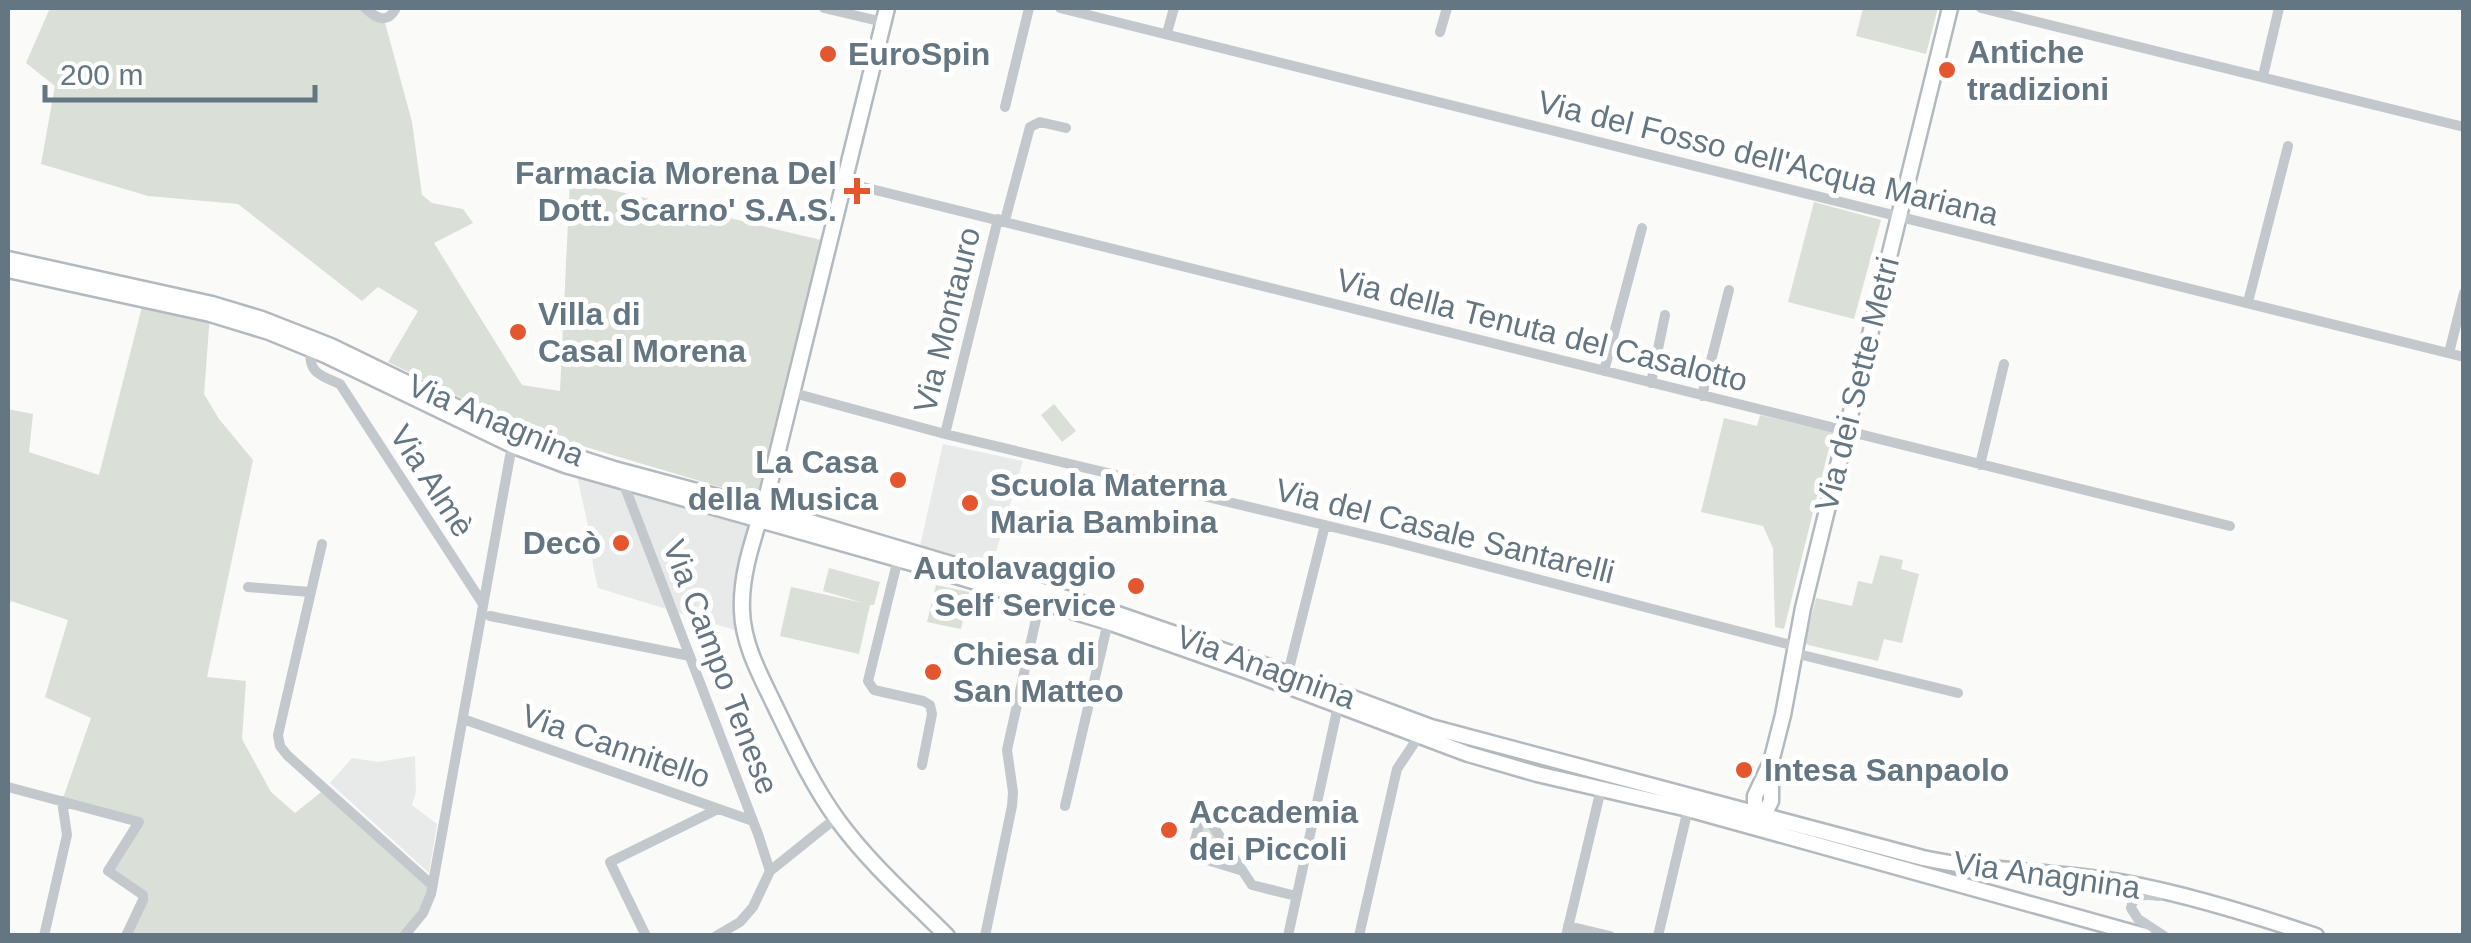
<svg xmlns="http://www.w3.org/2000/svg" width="2471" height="943" font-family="Arial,sans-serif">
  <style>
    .built { fill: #e8e9e9 }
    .green { fill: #dadfd7 }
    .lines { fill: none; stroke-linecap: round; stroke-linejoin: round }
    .secondary-casing { stroke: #b3babf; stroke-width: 19 }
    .street { stroke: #c3c8cc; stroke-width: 10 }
    .secondary { stroke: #fff; stroke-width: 14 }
    .poi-dot { fill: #e4572e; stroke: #fff; stroke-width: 4 }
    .labels { text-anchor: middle; stroke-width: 10; stroke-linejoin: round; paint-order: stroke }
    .poi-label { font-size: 32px; font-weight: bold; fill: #657683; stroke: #fff; text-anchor: start }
    .street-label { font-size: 32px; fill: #657683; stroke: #fff }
  </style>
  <rect width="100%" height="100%" fill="#fafaf8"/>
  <!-- built -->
  <path class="built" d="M943 444 1023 461 992 565 920 546Z
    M577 476 753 523 738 631 598 588 593 566 591 539Z
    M415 756 416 792 412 805 437 824 429 873 330 783 352 758 378 762Z"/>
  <!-- green -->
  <path class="green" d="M50 8H364L384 19 412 122 422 195 432 203 463 209 473 223 434 243 522 385 560 391 570 180 821 240 757 498 522 428 388 362 418 311 378 287 362 301 238 204 148 196 41 164 55 86 26 63Z
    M1863 8H1938L1926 54 1856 36Z
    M1814 202 1881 220 1854 319 1788 302Z
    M144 299 210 314 204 394 219 419 253 460 207 677 246 681 242 739 271 792 295 813 325 789 432 885 431 894 400 935H127L143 900 108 871 139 822 62 801 91 718 45 697 68 620 11 601 8 608V409L33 414 29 452 99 475Z
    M1054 404 1076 431 1062 442 1041 415Z
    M1760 415 1833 432 1784 629 1775 627 1773 548 1763 526 1701 512 1724 418 1757 426Z
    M1880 555 1903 560 1901 569 1919 574 1902 643 1884 639 1878 661 1808 645 1805 642 1816 598 1852 606 1858 581 1872 584Z
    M829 568 880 582 874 605H870L859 654 780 636 791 587 863 603 823 591Z
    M936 585 969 592 961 629 927 622Z
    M1202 823 1207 824 1228 855 1226 860 1197 851Z"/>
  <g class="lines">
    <defs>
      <path id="secondary" d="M887 8 768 491C757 530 740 570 742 611 743 644 760 675 774 704 793 743 811 783 837 819 868 862 909 898 947 936
        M8 259 212 304 262 319 331 346 502 429 552 449 614 469 790 516 1109 611 1245 658 1431 727 1923 858C1984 871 2046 871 2107 880 2174 890 2251 914 2316 936
        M8 270 210 314 269 332 325 355 514 446 565 465 933 569 1108 622 1250 672 1468 754 1537 774 1688 809 2145 936
        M1762 816 1755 806V796L1771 762 1783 715 1803 608 1950 8
        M1760 823 1771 801V767"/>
    </defs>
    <!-- secondary casing -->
    <use href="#secondary" class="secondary-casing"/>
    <!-- street -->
    <path class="street" d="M365 8C376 18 387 25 396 8
      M824 8 883 22
      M1060 8 2464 357
      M1981 8 2464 127
      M1440 32 1447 8
      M1167 33 1174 8
      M2263 76 2279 8
      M1005 107 1029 8
      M843 182 2230 526
      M1005 220 1030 127 1040 122 1066 128
      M2248 302 2288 146
      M311 349C307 373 322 376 340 384L483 604
      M2449 353 2464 293
      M1604 371 1642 228
      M1651 383 1665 315
      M790 392 945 434 1391 541 1795 646
      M1702 396 1729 290
      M945 434 998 219
      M1980 465 2004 364
      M623 482 758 834 770 871
      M322 544 278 735 280 746 287 755 432 885
      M898 559 868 681 874 690 923 701 930 705 932 714 922 765
      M248 587 310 592
      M490 616 690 656
      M1794 653 1958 693
      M1289 674V669L1325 525
      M463 719 753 821
      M8 787 139 822 108 871 143 895V900L126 936
      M1065 806 1108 622
      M1243 871 1191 855 1201 818 1209 820 1252 885 1296 896
      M2159 896C2147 894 2133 893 2131 908L2138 919 2164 936
      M1568 926 1610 936
      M44 936 67 835 62 801
      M404 936 423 913 431 894 510 456 516 444
      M646 936 610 862 718 809
      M716 936 740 922 753 907 770 871 836 818
      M985 936 1012 806 1013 792 1007 750 1040 601
      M1288 936 1338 706
      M1359 936 1397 769 1419 736
      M1566 936 1601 789
      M1658 936 1688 809"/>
    <!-- secondary -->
    <use href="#secondary" class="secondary"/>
  </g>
  <!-- markers -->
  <g class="poi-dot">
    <circle cx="828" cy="54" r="10"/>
    <circle cx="1947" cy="70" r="10"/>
    <path d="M852 176h10v10h10v10h-10v10h-10v-10h-10v-10h10z"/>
    <circle cx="518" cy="332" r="10"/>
    <circle cx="898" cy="480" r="10"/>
    <circle cx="970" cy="503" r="10"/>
    <circle cx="621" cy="543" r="10"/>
    <circle cx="1136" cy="586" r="10"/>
    <circle cx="933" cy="672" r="10"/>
    <circle cx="1744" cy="770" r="10"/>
    <circle cx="1169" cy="830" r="10"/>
  </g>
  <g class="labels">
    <!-- poi labels -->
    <g class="poi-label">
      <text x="1967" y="63">Antiche<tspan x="1967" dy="37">tradizioni</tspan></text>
      <text x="848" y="65">EuroSpin</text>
      <text x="837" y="184" text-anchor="end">Farmacia Morena Del<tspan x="837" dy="37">Dott. Scarno' S.A.S.</tspan></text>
      <text x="538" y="325">Villa di<tspan x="538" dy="37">Casal Morena</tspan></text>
      <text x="878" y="473" text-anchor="end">La Casa<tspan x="878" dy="37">della Musica</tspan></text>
      <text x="990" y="496">Scuola Materna<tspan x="990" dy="37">Maria Bambina</tspan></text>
      <text x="601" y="554" text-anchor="end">Decò</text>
      <text x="1116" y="579" text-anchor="end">Autolavaggio<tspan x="1116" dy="37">Self Service</tspan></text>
      <text x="953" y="665">Chiesa di<tspan x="953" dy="37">San Matteo</tspan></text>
      <text x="1764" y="781">Intesa Sanpaolo</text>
      <text x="1189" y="823">Accademia<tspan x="1189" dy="37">dei Piccoli</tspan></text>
    </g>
    <!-- street labels -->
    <g class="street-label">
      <text transform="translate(1768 158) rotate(14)" y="11">Via del Fosso dell'Acqua Mariana</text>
      <text transform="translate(947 320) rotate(-76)" y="11">Via Montauro</text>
      <text transform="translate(1542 330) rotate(14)" y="11">Via della Tenuta del Casalotto</text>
      <text transform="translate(1857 384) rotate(-76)" y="11">Via dei Sette Metri</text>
      <text transform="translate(496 420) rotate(23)" y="11">Via Anagnina</text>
      <text transform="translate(432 481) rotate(57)" y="11">Via Almè</text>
      <text transform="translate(1445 531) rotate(14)" y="11">Via del Casale Santarelli</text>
      <text transform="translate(721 667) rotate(69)" y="11">Via Campo Tenese</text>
      <text transform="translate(1266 667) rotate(20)" y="11">Via Anagnina</text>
      <text transform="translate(616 746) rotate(19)" y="11">Via Cannitello</text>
      <text transform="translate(2047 875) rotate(8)" y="11">Via Anagnina</text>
    </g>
  </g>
  <!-- border -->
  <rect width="2471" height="943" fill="none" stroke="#657683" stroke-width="20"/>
  <!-- scale -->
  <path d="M45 85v15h270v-15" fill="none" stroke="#657683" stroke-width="5"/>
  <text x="60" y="85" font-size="30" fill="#657683" stroke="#ffffff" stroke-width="8" paint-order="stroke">200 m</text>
</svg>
